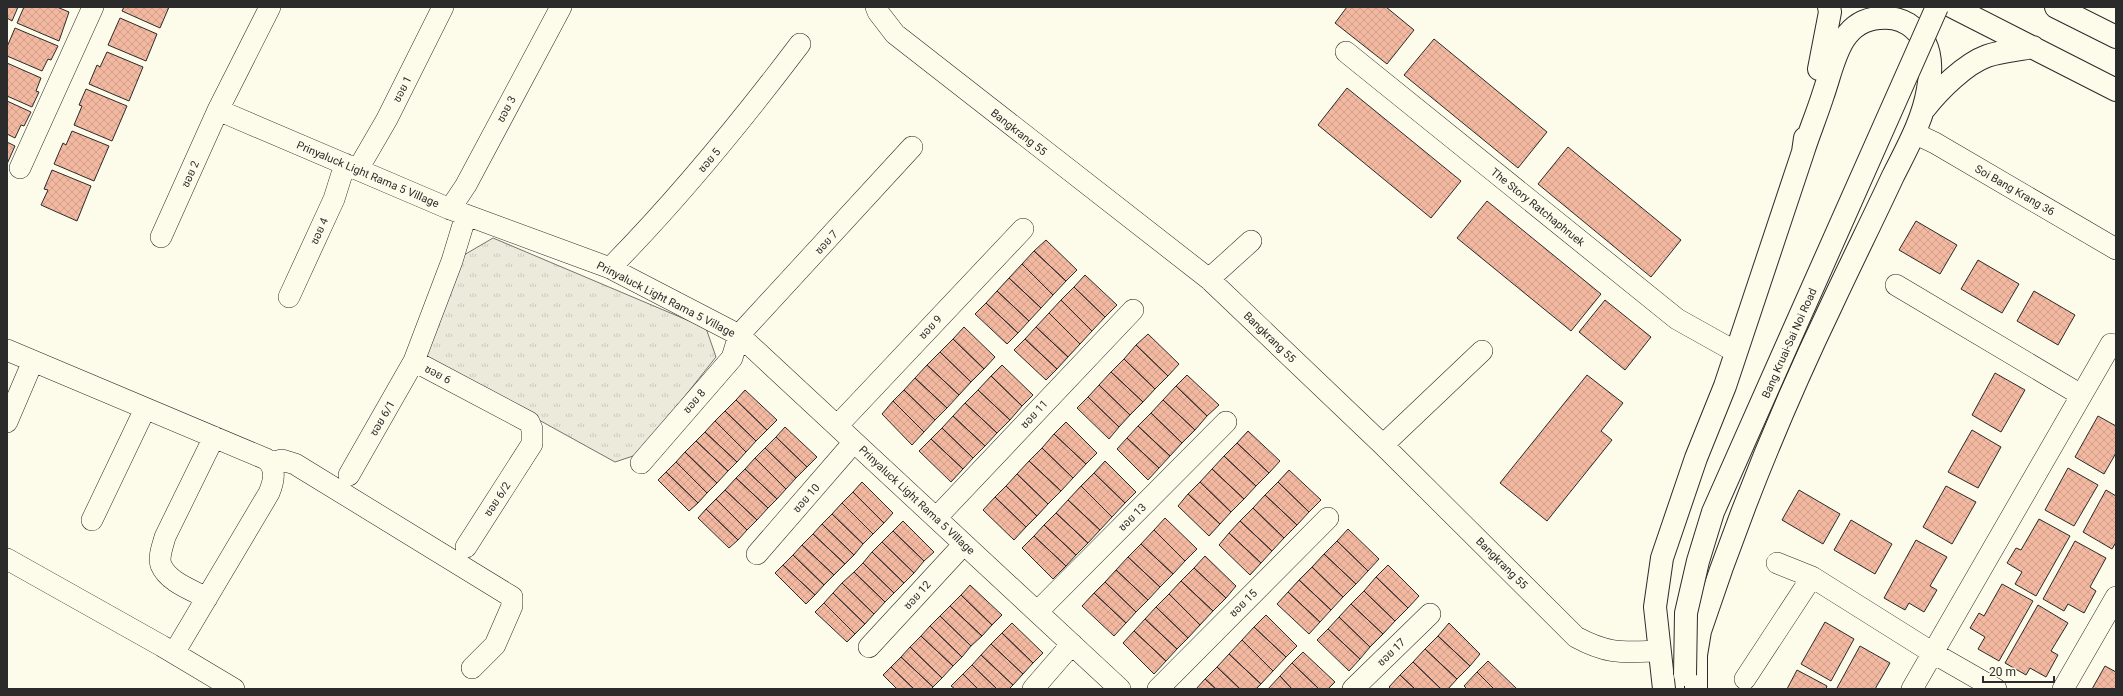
<svg xmlns="http://www.w3.org/2000/svg" width="2123" height="696" font-family="Roboto,'Noto Sans Thai',sans-serif">
  <style>
    .grass { fill: url(#grass-tufts); stroke: #74746e }
    .building { fill: url(#building-cross-hatch); stroke: #2b2b2b }
    .lines { fill: none; stroke-linecap: round; stroke-linejoin: round }
    .minor-casing { stroke: #2b2b2b; stroke-width: 22 }
    .secondary-casing { stroke: #2b2b2b; stroke-width: 24 }
    .primary-casing { stroke: #2b2b2b; stroke-width: 24 }
    .minor { stroke: #fdfbea; stroke-width: 21 }
    .secondary { stroke: #fdfbea; stroke-width: 22 }
    .primary { stroke: #fdfbea; stroke-width: 22 }
    .secondary-bridge-casing { stroke: #2b2b2b; stroke-width: 24; stroke-linecap: butt }
    .secondary-bridge { stroke: #fdfbea; stroke-width: 22 }
    .labels { text-anchor: middle; stroke-width: 3; stroke-linejoin: round; paint-order: stroke }
    .street-label { font-size: 11px; fill: #2b2b2b; stroke: #fdfbea }
  </style>
  <defs>
    <pattern id="grass-tufts" width="24" height="20" patternUnits="userSpaceOnUse"><rect width="24" height="20" fill="#ecebdb"/><path d="M3 7l-1-3M5 7V3M7 7l1-3M15 17l-1-3M17 17v-4M19 17l1-3" fill="none" stroke="#cbcabc"/></pattern>
    <pattern id="building-cross-hatch" width="8" height="8" patternUnits="userSpaceOnUse"><rect width="8" height="8" fill="#f2b8a0"/><path d="M0 0l8 8M0 8l8-8" fill="none" stroke="#d09e8a"/></pattern>
  </defs>
  <rect width="100%" height="100%" fill="#fdfbea"/>
  <!-- grass -->
  <path class="grass" d="M493 238 706 328 716 357 639 454 615 462 423 356 464 255Z"/>
  <!-- building -->
  <path class="building" d="M7 7H18L12 21 7 18Z
    M24 7H57L69 12 59 41 17 23Z
    M124 7H169L160 28 122 11Z
    M1347 7H1386L1414 30 1387 64 1335 23Z
    M120 18 157 34 146 61 108 45Z
    M15 28 58 46 51 60 48 59 42 71 7 56V47Z
    M1434 39 1547 132 1518 168 1404 75Z
    M107 52 143 67 129 101 89 84 97 65 100 67Z
    M7 63 41 78 36 91 39 92 32 107 7 96Z
    M1347 88 1461 181 1431 218 1318 125Z
    M86 89 127 106 112 141 74 125 82 106 79 105Z
    M7 101 31 112 24 126 21 125 15 138 7 134Z
    M72 131 109 146 94 181 54 164 63 143 66 145Z
    M7 142 15 146 7 164Z
    M1568 147 1681 240 1651 277 1538 184Z
    M52 170 91 186 77 221 41 205 48 190 44 189Z
    M1487 201 1601 294 1571 331 1457 238Z
    M1916 221 1957 245 1940 274 1899 250Z
    M1046 240 1077 270 1066 281 1034 251Z
    M1034 251 1066 281 1053 295 1022 264Z
    M1978 260 2019 284 2002 313 1961 289Z
    M1022 264 1053 295 1041 308 1009 278Z
    M1085 275 1117 305 1105 317 1074 287Z
    M1009 278 1041 308 1029 321 997 291Z
    M1074 287 1105 317 1092 331 1061 300Z
    M997 291 1029 321 1018 333 986 303Z
    M2034 291 2075 315 2058 345 2017 321Z
    M1061 300 1092 331 1080 344 1049 313Z
    M1605 300 1651 337 1625 370 1579 332Z
    M986 303 1018 333 1007 344 975 314Z
    M1049 313 1080 344 1068 357 1036 327Z
    M964 327 995 357 984 369 953 339Z
    M1036 327 1068 357 1057 369 1025 339Z
    M1148 334 1179 364 1168 376 1136 345Z
    M953 339 984 369 971 382 940 352Z
    M1025 339 1057 369 1046 380 1014 350Z
    M1136 345 1168 376 1155 389 1124 359Z
    M940 352 971 382 959 395 927 365Z
    M1124 359 1155 389 1143 402 1111 372Z
    M927 365 959 395 947 408 915 378Z
    M1002 365 1033 395 1022 406 991 376Z
    M1111 372 1143 402 1130 415 1099 385Z
    M1995 373 2025 390 2001 432 1972 415Z
    M1187 375 1219 405 1207 416 1176 386Z
    M1587 375 1623 403 1601 431 1612 440 1547 521 1500 483Z
    M991 376 1022 406 1010 420 978 390Z
    M915 378 947 408 935 420 904 390Z
    M1099 385 1130 415 1119 427 1088 397Z
    M1176 386 1207 416 1195 430 1163 400Z
    M745 390 777 420 767 430 736 400Z
    M904 390 935 420 924 432 893 401Z
    M978 390 1010 420 997 433 965 403Z
    M1088 397 1119 427 1109 439 1077 408Z
    M736 400 767 430 756 441 725 411Z
    M1163 400 1195 430 1182 443 1151 413Z
    M893 401 924 432 912 445 882 414Z
    M965 403 997 433 985 446 953 416Z
    M725 411 756 441 746 452 715 421Z
    M1151 413 1182 443 1170 456 1138 426Z
    M953 416 985 446 973 458 942 428Z
    M2098 416 2116 426V453L2104 474 2075 457Z
    M715 421 746 452 737 462 705 432Z
    M1066 422 1097 453 1086 464 1054 434Z
    M1138 426 1170 456 1159 468 1127 438Z
    M785 427 817 457 807 467 776 437Z
    M942 428 973 458 963 469 931 439Z
    M1972 430 2001 447 1978 488 1948 472Z
    M1248 431 1280 461 1269 473 1237 443Z
    M705 432 737 462 728 471 696 441Z
    M1054 434 1086 464 1073 478 1042 448Z
    M776 437 807 467 796 478 765 448Z
    M1127 438 1159 468 1148 480 1117 449Z
    M931 439 963 469 951 482 919 451Z
    M696 441 728 471 717 483 685 452Z
    M1237 443 1269 473 1256 486 1224 456Z
    M765 448 796 478 786 489 755 458Z
    M1042 448 1073 478 1061 491 1029 461Z
    M685 452 717 483 707 493 676 462Z
    M1224 456 1256 486 1244 499 1212 469Z
    M755 458 786 489 777 499 745 469Z
    M1029 461 1061 491 1048 504 1017 474Z
    M1105 461 1136 492 1125 503 1094 473Z
    M676 462 707 493 698 503 666 472Z
    M2068 468 2098 485 2074 526 2045 510Z
    M745 469 777 499 768 508 736 478Z
    M1212 469 1244 499 1231 512 1200 482Z
    M1289 470 1321 500 1309 512 1278 482Z
    M666 472 698 503 689 511 658 480Z
    M1094 473 1125 503 1112 517 1081 486Z
    M1017 474 1048 504 1037 516 1006 486Z
    M736 478 768 508 757 520 725 490Z
    M862 482 893 513 884 523 853 492Z
    M1200 482 1231 512 1220 524 1188 494Z
    M1278 482 1309 512 1297 525 1265 495Z
    M1006 486 1037 516 1026 527 995 497Z
    M1081 486 1112 517 1100 530 1068 500Z
    M1946 486 1976 502 1952 544 1923 527Z
    M725 490 757 520 747 530 716 499Z
    M1799 490 1840 514 1823 544 1782 520Z
    M2106 490 2116 496V542L2112 549 2083 532Z
    M853 492 884 523 873 534 842 503Z
    M1188 494 1220 524 1209 536 1178 506Z
    M1265 495 1297 525 1284 538 1253 508Z
    M995 497 1026 527 1014 540 983 510Z
    M716 499 747 530 738 540 706 509Z
    M1068 500 1100 530 1088 543 1056 513Z
    M842 503 873 534 863 544 832 514Z
    M1253 508 1284 538 1272 551 1240 521Z
    M706 509 738 540 729 548 698 518Z
    M1056 513 1088 543 1076 555 1044 525Z
    M832 514 863 544 854 555 822 524Z
    M1165 518 1197 549 1185 561 1154 530Z
    M2039 519 2070 536 2036 596 2015 584 2022 572 2007 563 2016 548 2021 550Z
    M1851 520 1892 544 1875 574 1834 550Z
    M903 521 934 552 924 561 893 531Z
    M1240 521 1272 551 1261 563 1229 533Z
    M822 524 854 555 845 564 813 534Z
    M1044 525 1076 555 1066 566 1034 536Z
    M1348 529 1379 559 1368 571 1337 541Z
    M1154 530 1185 561 1173 574 1141 544Z
    M893 531 924 561 914 573 882 542Z
    M1229 533 1261 563 1250 575 1219 545Z
    M813 534 845 564 834 575 802 545Z
    M1034 536 1066 566 1053 579 1022 548Z
    M1916 540 1947 557 1930 586 1937 590 1924 612 1909 603 1905 610 1884 598Z
    M1337 541 1368 571 1356 584 1324 554Z
    M2075 541 2106 558 2090 587 2096 591 2084 613 2068 604 2064 611 2043 599Z
    M882 542 914 573 904 583 872 552Z
    M1141 544 1173 574 1160 587 1128 557Z
    M802 545 834 575 824 585 793 555Z
    M872 552 904 583 894 593 863 563Z
    M1324 554 1356 584 1343 597 1312 567Z
    M793 555 824 585 815 595 783 565Z
    M1205 556 1236 586 1226 598 1194 568Z
    M1128 557 1160 587 1148 600 1116 570Z
    M863 563 894 593 885 602 854 572Z
    M783 565 815 595 806 604 775 573Z
    M1388 565 1419 596 1408 608 1376 577Z
    M1312 567 1343 597 1331 610 1299 580Z
    M1194 568 1226 598 1213 611 1181 581Z
    M1116 570 1148 600 1136 612 1105 582Z
    M854 572 885 602 874 614 842 583Z
    M1376 577 1408 608 1395 621 1364 591Z
    M1299 580 1331 610 1320 622 1288 592Z
    M1181 581 1213 611 1200 625 1169 594Z
    M1105 582 1136 612 1126 623 1094 593Z
    M842 583 874 614 865 624 833 593Z
    M2002 584 2033 601 1999 661 1978 649 1985 637 1970 628 1979 613 1984 616Z
    M970 585 1002 615 992 625 961 595Z
    M1364 591 1395 621 1383 634 1351 604Z
    M1288 592 1320 622 1309 634 1277 604Z
    M833 593 865 624 855 634 824 603Z
    M1094 593 1126 623 1114 636 1082 606Z
    M1169 594 1200 625 1188 638 1156 607Z
    M961 595 992 625 982 636 950 606Z
    M824 603 855 634 847 642 815 612Z
    M1351 604 1383 634 1370 647 1339 617Z
    M2038 605 2068 623 2051 651 2058 655 2046 677 2030 668 2026 675 2005 663Z
    M950 606 982 636 971 646 940 616Z
    M1156 607 1188 638 1177 649 1145 619Z
    M1266 615 1297 646 1286 657 1254 627Z
    M940 616 971 646 962 657 930 626Z
    M1339 617 1370 647 1360 659 1328 629Z
    M1145 619 1177 649 1166 661 1134 631Z
    M1825 622 1854 639 1831 681 1801 664Z
    M1012 623 1043 653 1033 663 1002 633Z
    M1449 623 1480 654 1470 666 1438 636Z
    M930 626 962 657 953 666 921 636Z
    M1254 627 1286 657 1273 671 1242 640Z
    M1328 629 1360 659 1349 671 1317 640Z
    M1134 631 1166 661 1154 674 1123 643Z
    M1002 633 1033 663 1023 674 991 644Z
    M921 636 953 666 942 678 910 647Z
    M1438 636 1470 666 1457 679 1425 649Z
    M1242 640 1273 671 1261 684 1229 654Z
    M991 644 1023 674 1013 685 981 655Z
    M1860 646 1890 663 1875 689H1839L1837 688Z
    M910 647 942 678 933 687 901 657Z
    M1425 649 1457 679 1448 689H1441L1413 662Z
    M1303 652 1335 682 1328 689H1319L1292 663Z
    M1229 654 1261 684 1256 689H1240L1217 667Z
    M981 655 1013 685 1009 689H997L972 665Z
    M901 657 933 687 931 689H914L891 667Z
    M1488 661 1517 689H1494L1477 672Z
    M1413 662 1441 689H1415L1400 675Z
    M1292 663 1319 689H1292L1280 676Z
    M972 665 997 689H978L963 674Z
    M2105 666 2116 672V689H2092Z
    M891 667 914 689H897L883 675Z
    M1217 667 1240 689H1216L1205 679Z
    M1797 670 1827 686 1826 689H1787Z
    M1477 672 1494 689H1467L1464 686Z
    M963 674 978 689H955L951 686Z
    M1400 675 1415 689H1391L1389 687Z
    M1280 676 1292 689H1268Z
    M1205 679 1216 689H1196Z"/>
  <g class="lines">
    <defs>
      <path id="minor" d="M270 7 218 110 450 209 610 268 739 335 1120 689
        M876 7 878 12 895 34 1209 279 1383 445 1576 637C1609 655 1624 652 1659 651
        M1346 52 1677 319 1736 352
        M1914 133 1935 143 2116 249
        M20 168 93 7
        M358 169 387 119 443 7
        M450 209 466 185 561 7
        M161 237 218 110
        M610 268C679 198 741 122 800 44
        M1209 279 1251 241
        M1896 285 2081 395
        M289 297 334 199 345 164
        M7 350 266 459C277 468 274 481 269 493L174 653
        M7 422 33 361
        M837 426 1023 229
        M1383 445 1482 351
        M270 463 282 460 295 464 512 597V606L495 645 472 668
        M641 463 732 358 739 335 912 147
        M349 475 414 361
        M936 518 1133 310
        M92 520 145 409
        M466 547 532 444V429L529 422 414 361 452 261 466 215
        M757 554 854 442
        M7 559 162 646 234 689
        M1777 563 1812 577 1933 653 1996 689
        M207 598C192 590 168 582 161 565 158 557 163 545 165 537L214 437
        M1037 612 1226 422
        M869 647 964 544
        M1745 679 1812 577
        M1033 689 1072 644
        M1158 689 1328 518
        M1353 689 1430 614
        M1912 689 2111 344
        M2063 689 2116 597"/>
      <path id="secondary" d="M1953 7 2116 90
        M1819 69 1830 12 1829 7
        M1925 108C1939 90 1965 64 1987 56 2001 51 2018 50 2033 47
        M1664 689 1655 607 1662 558 1696 458 1725 386 1803 152 1805 138
        M1696 689V655L1700 631C1737 519 1781 410 1832 304 1852 261 1873 219 1893 176 1907 148 1923 120 1928 89 1933 64 1931 39 1908 24 1898 18 1890 17 1879 18 1839 21 1834 64 1823 95 1817 114 1809 133 1803 152"/>
      <path id="primary" d="M2056 7 2116 37"/>
    </defs>
    <!-- minor casing -->
    <use href="#minor" class="minor-casing"/>
    <!-- secondary casing -->
    <use href="#secondary" class="secondary-casing"/>
    <!-- primary casing -->
    <use href="#primary" class="primary-casing"/>
    <!-- minor -->
    <use href="#minor" class="minor"/>
    <!-- secondary -->
    <use href="#secondary" class="secondary"/>
    <!-- primary -->
    <use href="#primary" class="primary"/>
    <defs>
      <path id="secondary-bridge" d="M1685 675 1686 613 1698 561 1713 512 1937 7"/>
    </defs>
    <!-- secondary-bridge casing -->
    <use href="#secondary-bridge" class="secondary-bridge-casing"/>
    <!-- secondary-bridge -->
    <use href="#secondary-bridge" class="secondary-bridge"/>
  </g>
  <g class="labels">
    <!-- street labels -->
    <g class="street-label">
      <text transform="translate(402 89) rotate(-63)" y="4">ซอย 1</text>
      <text transform="translate(506 109) rotate(-62)" y="4">ซอย 3</text>
      <text transform="translate(1019 132) rotate(38)" y="4">Bangkrang 55</text>
      <text transform="translate(709 160) rotate(-49)" y="4">ซอย 5</text>
      <text transform="translate(190 174) rotate(-66)" y="4">ซอย 2</text>
      <text transform="translate(368 174) rotate(23)" y="4">Prinyaluck Light Rama 5 Village</text>
      <text transform="translate(2015 190) rotate(30)" y="4">Soi Bang Krang 36</text>
      <text transform="translate(1538 207) rotate(39)" y="4">The Story Ratchaphruek</text>
      <text transform="translate(319 231) rotate(-66)" y="4">ซอย 4</text>
      <text transform="translate(826 242) rotate(-48)" y="4">ซอย 7</text>
      <text transform="translate(666 299) rotate(27)" y="4">Prinyaluck Light Rama 5 Village</text>
      <text transform="translate(930 327) rotate(-47)" y="4">ซอย 9</text>
      <text transform="translate(1270 337) rotate(44)" y="4">Bangkrang 55</text>
      <text transform="translate(1789 343) rotate(-66)" y="4">Bang Kruai-Sai Noi Road</text>
      <text transform="translate(438 374) rotate(28)" y="4">ซอย 6</text>
      <text transform="translate(694 401) rotate(-49)" y="4">ซอย 8</text>
      <text transform="translate(1034 414) rotate(-47)" y="4">ซอย 11</text>
      <text transform="translate(382 418) rotate(-60)" y="4">ซอย 6/1</text>
      <text transform="translate(806 498) rotate(-49)" y="4">ซอย 10</text>
      <text transform="translate(497 499) rotate(-57)" y="4">ซอย 6/2</text>
      <text transform="translate(917 500) rotate(43)" y="4">Prinyaluck Light Rama 5 Village</text>
      <text transform="translate(1132 517) rotate(-45)" y="4">ซอย 13</text>
      <text transform="translate(1502 563) rotate(45)" y="4">Bangkrang 55</text>
      <text transform="translate(917 595) rotate(-48)" y="4">ซอย 12</text>
      <text transform="translate(1243 603) rotate(-45)" y="4">ซอย 15</text>
      <text transform="translate(1391 652) rotate(-44)" y="4">ซอย 17</text>
    </g>
  </g>
  <!-- border -->
  <rect width="2123" height="696" fill="none" stroke="#2b2b2b" stroke-width="16"/>
  <!-- scale -->
  <path d="M1983 676v6h71v-6" fill="none" stroke="#2b2b2b" stroke-width="2"/>
  <text x="1989" y="676" font-size="12" fill="#2b2b2b" stroke="#fdfbea" stroke-width="3" paint-order="stroke">20 m</text>
</svg>
